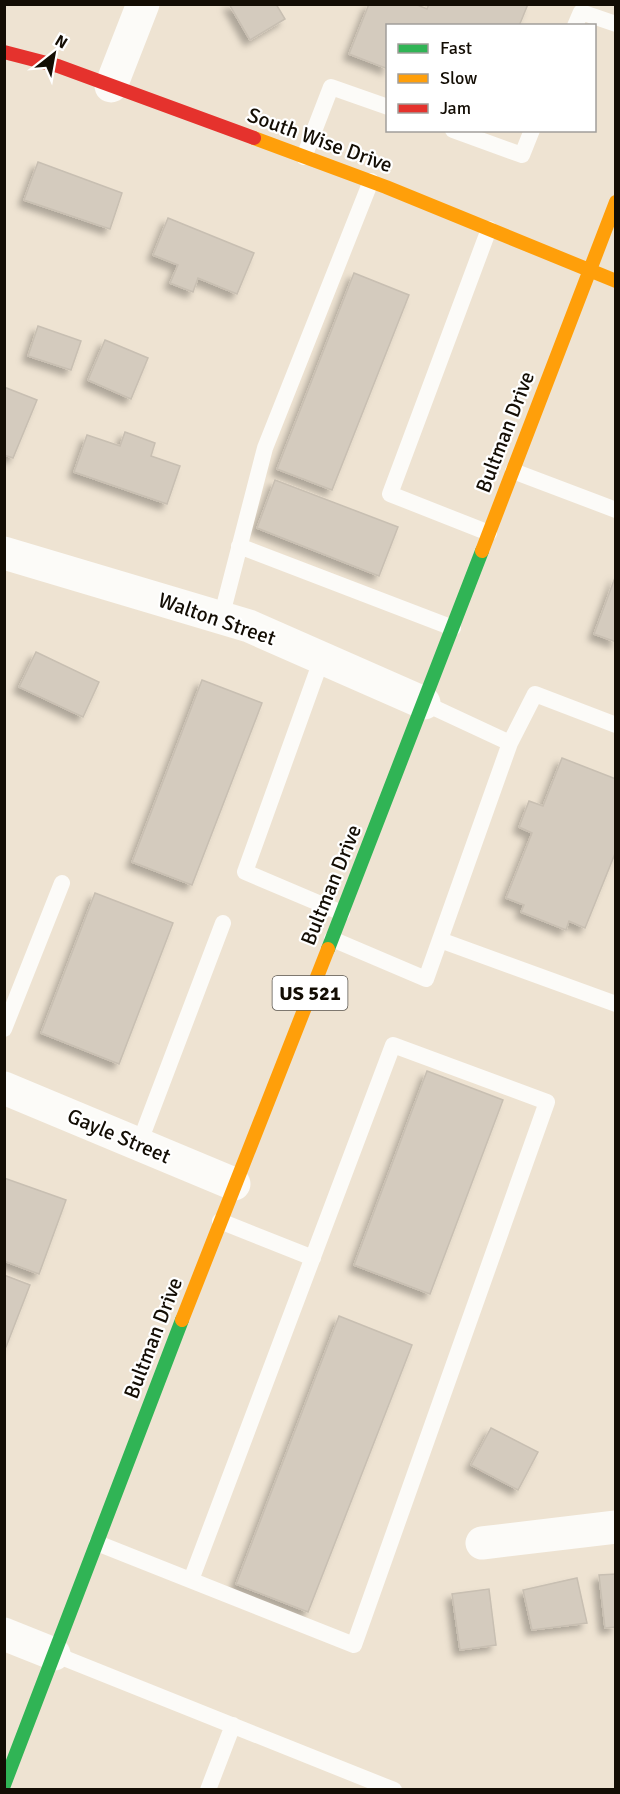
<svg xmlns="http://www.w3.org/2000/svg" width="620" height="1794" font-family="Signika,sans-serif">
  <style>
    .building { fill: #d4cbbe; stroke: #c8bfb2; stroke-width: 1.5; filter: url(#shadow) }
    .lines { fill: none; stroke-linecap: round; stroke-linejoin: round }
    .lane { stroke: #fcfbf8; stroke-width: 16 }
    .street { stroke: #fcfbf8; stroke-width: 33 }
    .fast { stroke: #30b455; stroke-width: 14 }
    .slow { stroke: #ff9f0a; stroke-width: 14 }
    .jam { stroke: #e5322d; stroke-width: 14 }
    .labels { text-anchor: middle; stroke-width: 4.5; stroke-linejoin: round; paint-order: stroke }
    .shield { fill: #fff; stroke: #5a564f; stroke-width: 1.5 }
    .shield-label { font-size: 20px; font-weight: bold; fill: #130d04 }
    .street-label { font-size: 21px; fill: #130d04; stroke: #fff }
  </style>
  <defs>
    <filter id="shadow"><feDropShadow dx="-5.5" dy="5.5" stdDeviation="3" flood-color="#0004"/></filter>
  </defs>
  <rect width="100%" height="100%" fill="#eee3d2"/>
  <!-- building -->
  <path class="building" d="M229 4H276L285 19 250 40Z
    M369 4H415L427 9 429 4H528L519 26H388V69L349 54Z
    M38 162 122 193 110 229 24 200Z
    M168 218 254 253 237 294 198 278 193 292 170 283 178 265 153 255Z
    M354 273 409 295 332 490 277 469Z
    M38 326 81 341 71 370 28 356Z
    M105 340 148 358 131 399 88 380Z
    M4 387 37 400 13 458 4 455Z
    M125 432 155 443 151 456 180 466 167 504 74 472 87 435 120 446Z
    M275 480 398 527 379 576 257 528Z
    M616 575V642L594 634Z
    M36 652 99 682 83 717 19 687Z
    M202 680 262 703 192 885 132 862Z
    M562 758 616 779V851L585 928 569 921 566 930 521 912 524 905 506 898 532 833 519 827 529 801 543 806Z
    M95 893 173 923 119 1064 41 1033Z
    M427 1071 503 1100 430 1294 354 1265Z
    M4 1178 66 1200 39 1274 4 1261Z
    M4 1275 30 1285 6 1347H4Z
    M339 1316 412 1345 308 1612 236 1584Z
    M491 1428 538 1452 518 1490 471 1465Z
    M616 1574V1627L605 1628 599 1575Z
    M577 1578 587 1623 532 1630 523 1590Z
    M489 1589 496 1645 460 1650 452 1594Z"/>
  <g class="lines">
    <!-- lane -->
    <path class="lane" d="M575 26 581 12 616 24
      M453 130 522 155 532 130
      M304 157 331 87 388 107
      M513 471 616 510
      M489 533 390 494 489 229
      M239 546 453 628
      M221 618 265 448 371 181
      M322 658 245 872 342 913
      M510 743 535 694 616 725
      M332 939 426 979 510 743 424 703
      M440 940 616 1004
      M4 1029 62 883
      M139 1144 223 923
      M220 1221 313 1258
      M97 1543 354 1645 547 1102 393 1045 191 1580
      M54 1654 394 1790
      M208 1790 233 1725"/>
    <!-- street -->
    <path class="street" d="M111 86 143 4
      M4 553 249 626 424 703
      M4 1088 234 1184
      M482 1543 616 1527
      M4 1634 54 1654"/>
    <!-- fast -->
    <path class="fast" d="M328 949 482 551
      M4 1785 182 1320"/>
    <!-- slow -->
    <path class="slow" d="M254 138 386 187 616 281
      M482 551 616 202
      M182 1320 328 949"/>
    <!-- jam -->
    <path class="jam" d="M4 52 58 66 254 138"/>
  </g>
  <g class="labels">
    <!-- shield labels -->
    <rect class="shield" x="272.5" y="976" width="75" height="34" rx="4.5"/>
    <g class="shield-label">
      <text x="310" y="1000">US 521</text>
    </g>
    <!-- street labels -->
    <g class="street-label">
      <text transform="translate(320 140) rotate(20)" y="7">South Wise Drive</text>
      <text transform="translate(505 432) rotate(-69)" y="7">Bultman Drive</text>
      <text transform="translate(217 619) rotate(19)" y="7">Walton Street</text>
      <text transform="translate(331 885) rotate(-68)" y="7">Bultman Drive</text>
      <text transform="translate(119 1136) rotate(23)" y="7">Gayle Street</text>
      <text transform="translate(153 1338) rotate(-69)" y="7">Bultman Drive</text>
    </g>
  </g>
  <!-- border -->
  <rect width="620" height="1794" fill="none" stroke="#130d04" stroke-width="12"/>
  <!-- legend -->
  <rect x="386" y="24" width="210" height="108" fill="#ffffff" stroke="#a19e9b" stroke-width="1.5"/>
  <rect x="398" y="44" width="30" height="9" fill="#30b455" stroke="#a19e9b" stroke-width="1.5"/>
  <text x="440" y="54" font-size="18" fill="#130d04">Fast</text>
  <rect x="398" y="74" width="30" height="9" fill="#ff9f0a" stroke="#a19e9b" stroke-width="1.5"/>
  <text x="440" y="84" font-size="18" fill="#130d04">Slow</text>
  <rect x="398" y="104" width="30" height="9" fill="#e5322d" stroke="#a19e9b" stroke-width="1.5"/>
  <text x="440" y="114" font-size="18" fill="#130d04">Jam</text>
  <!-- north arrow -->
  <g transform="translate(54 54) rotate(31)" stroke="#ffffff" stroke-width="4.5" paint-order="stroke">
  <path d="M0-4.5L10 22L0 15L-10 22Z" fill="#130d04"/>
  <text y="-9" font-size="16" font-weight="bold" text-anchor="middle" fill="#130d04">N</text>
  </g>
</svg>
